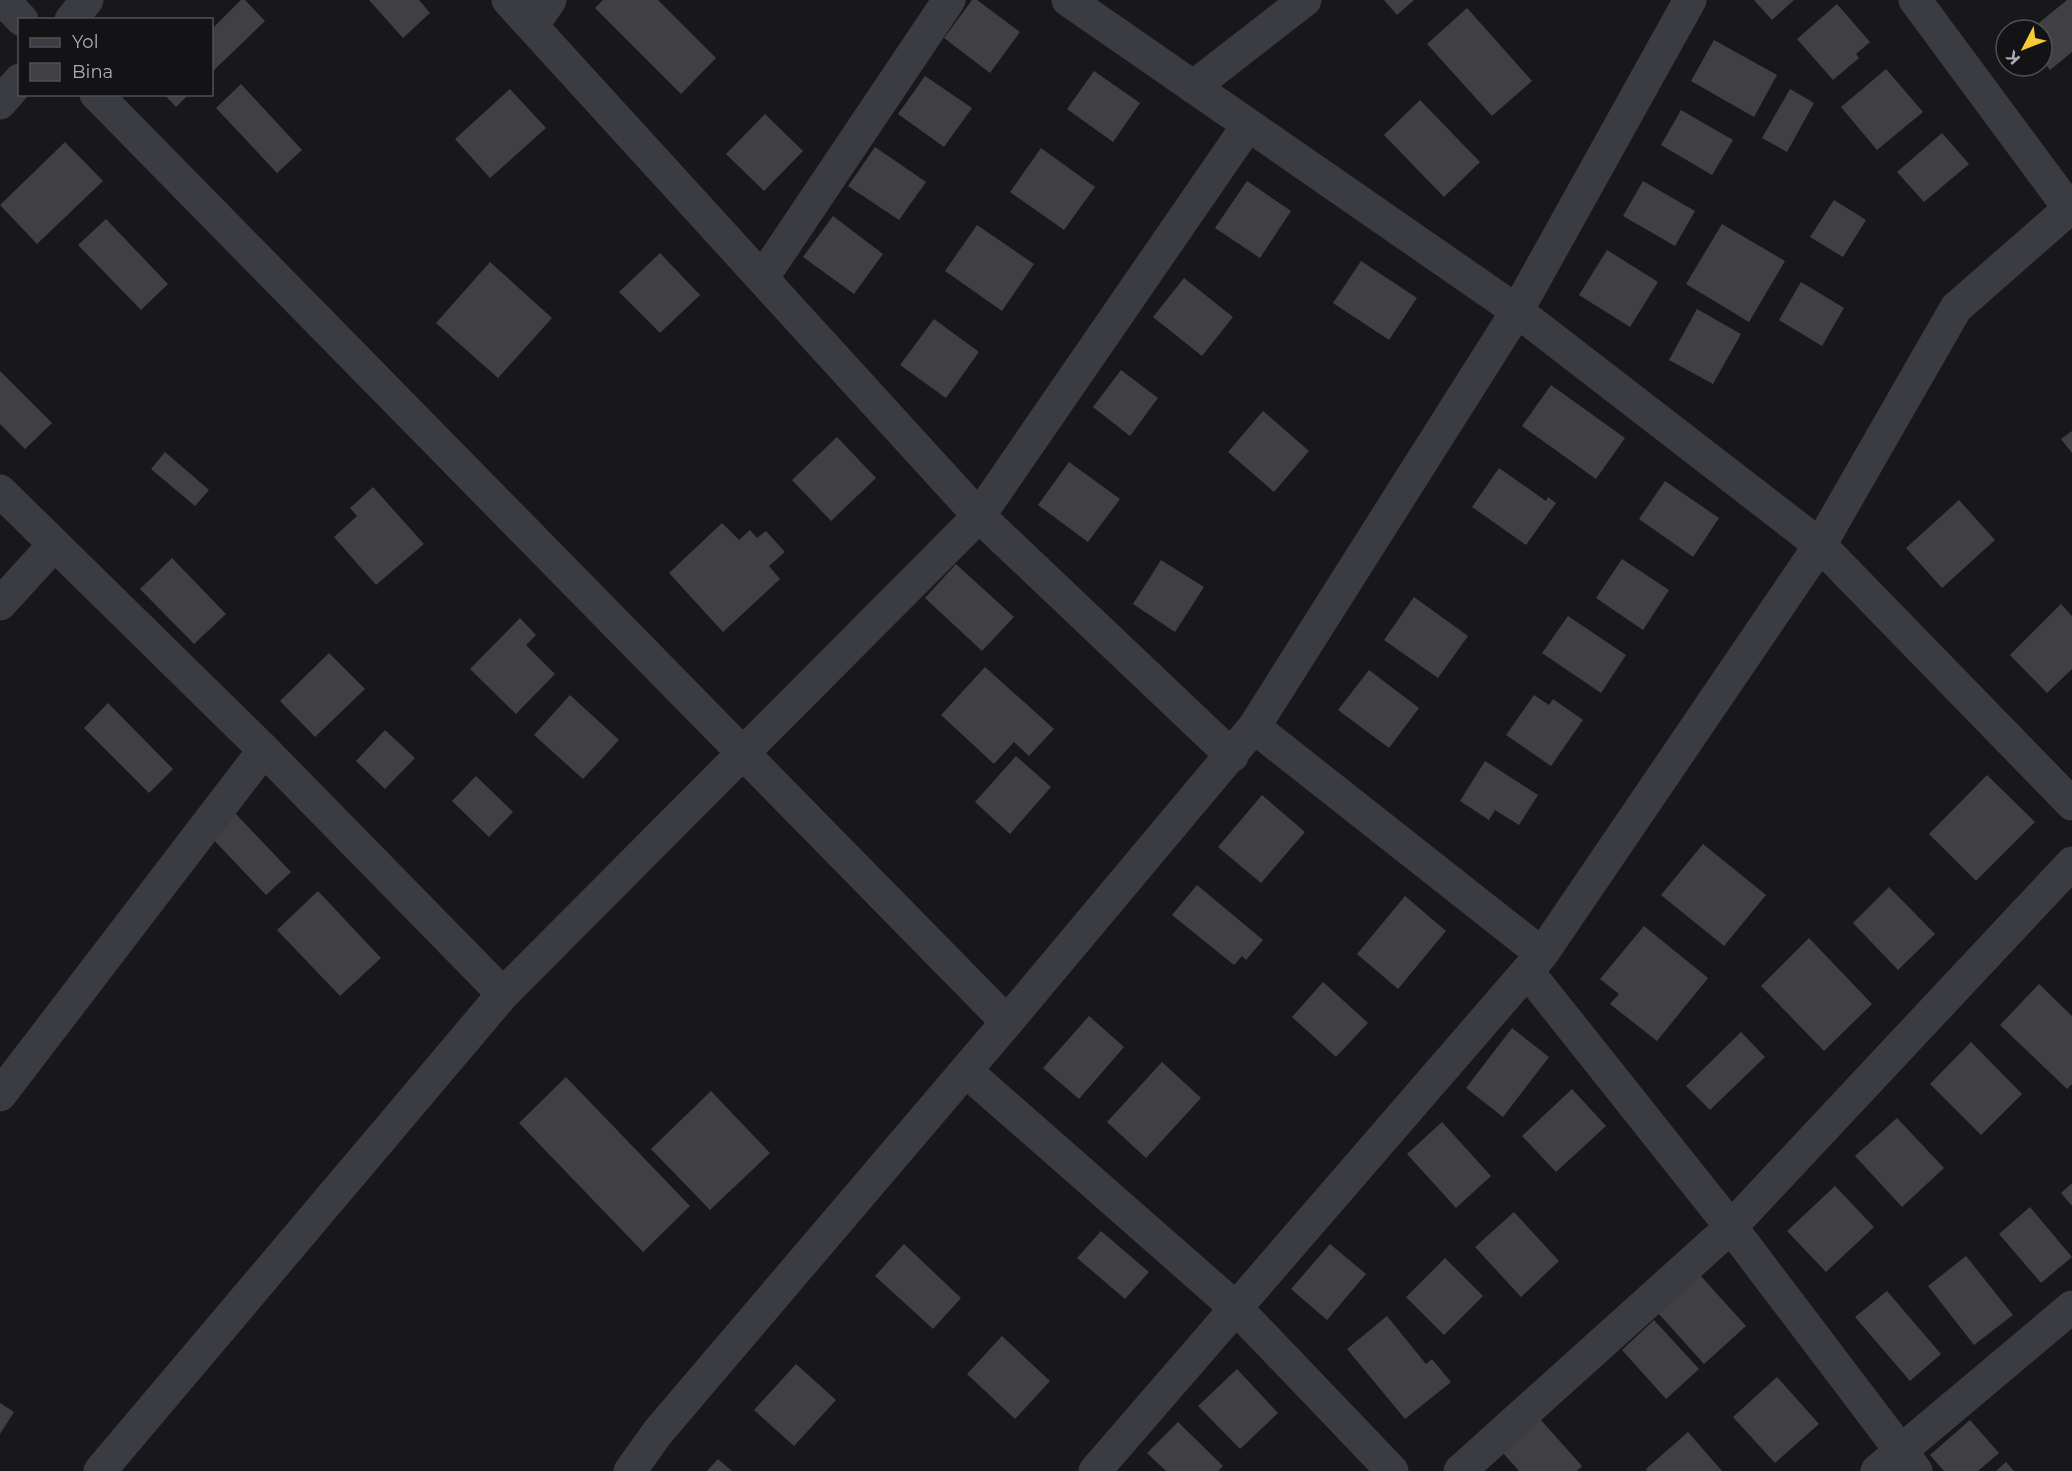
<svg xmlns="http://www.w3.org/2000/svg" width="2072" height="1471" font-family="Montserrat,sans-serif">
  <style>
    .building { fill: #404044 }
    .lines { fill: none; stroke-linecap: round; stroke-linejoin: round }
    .minor { stroke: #3b3b42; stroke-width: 33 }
  </style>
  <rect width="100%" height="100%" fill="#18181a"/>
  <!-- building -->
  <path class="building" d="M241 0H245L265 21 212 72V29Z
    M369 0H419L430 13 403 38Z
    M603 0H658L716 58 681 94 595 8Z
    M972 0H977L1020 32 990 73 944 38Z
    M1384 0H1414L1397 15Z
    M1754 0H1794L1772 20Z
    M2067 0H2072V52L2050 70 2042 60V30H2030Z
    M1837 4 1870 42 1856 54 1859 58 1833 80 1797 39Z
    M1467 8 1532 81 1492 116 1427 44Z
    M1714 40 1777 75 1754 117 1691 81Z
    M1886 69 1923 112 1877 150 1841 107Z
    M1094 71 1140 103 1113 142 1067 109Z
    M925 76 972 108 944 147 898 114Z
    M241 84 302 150 277 173 216 108Z
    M510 89 546 128 490 178 455 139Z
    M1790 89 1814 103 1787 152 1762 138Z
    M164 94H189L176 107Z
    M1420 100 1480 162 1444 197 1384 135Z
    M1681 110 1733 140 1712 175 1661 145Z
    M765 114 803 151 764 191 726 154Z
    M1942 133 1969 164 1924 202 1897 172Z
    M65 142 103 181 37 244 0 205Z
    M875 147 926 182 899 220 848 186Z
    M1041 148 1095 187 1064 230 1010 192Z
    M1247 181 1291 211 1260 258 1215 228Z
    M1643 181 1695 211 1675 246 1623 216Z
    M1834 200 1866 220 1843 257 1810 237Z
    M833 216 883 254 854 294 803 257Z
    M106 219 168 284 141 310 78 245Z
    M1722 224 1785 261 1749 322 1686 284Z
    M977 225 1034 264 1002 311 945 271Z
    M1607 250 1658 282 1630 327 1579 295Z
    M660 253 700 295 660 333 619 292Z
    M1361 261 1417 298 1389 340 1333 303Z
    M490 262 552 318 498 378 436 323Z
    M1184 278 1233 317 1202 356 1153 317Z
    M1801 282 1844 308 1822 346 1779 320Z
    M1697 309 1741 334 1713 384 1669 360Z
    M934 319 979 352 946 398 900 365Z
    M1121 370 1158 398 1130 436 1093 407Z
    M0 371 52 423 25 449 0 424Z
    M1551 385 1625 438 1596 479 1522 426Z
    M1263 411 1309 451 1274 492 1228 452Z
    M2072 431V453L2061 439Z
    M837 437 876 478 831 521 792 480Z
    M165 452 209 490 195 506 151 469Z
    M1069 462 1120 499 1088 542 1038 505Z
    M1499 468 1546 501 1548 497 1556 503 1526 545 1472 507Z
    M1665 481 1719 518 1693 557 1639 519Z
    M373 487 424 544 376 585 334 537 357 516 350 508Z
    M1959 500 1995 540 1942 588 1906 548Z
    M722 523 739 540 750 530 757 538 766 531 785 552 769 566 780 579 723 632 669 573Z
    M172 558 226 614 194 644 140 589Z
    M1622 559 1669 590 1643 630 1596 598Z
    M1161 560 1204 587 1175 632 1133 604Z
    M956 564 1014 617 982 651 925 598Z
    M1414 597 1468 636 1438 678 1384 640Z
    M2061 604 2072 616V669L2047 693 2010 655Z
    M1568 616 1626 655 1601 693 1542 653Z
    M520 618 536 635 526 645 555 674 516 714 470 669Z
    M329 653 365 689 315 737 280 701Z
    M985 667 1054 729 1029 756 1014 742 994 764 941 715Z
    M1369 670 1419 708 1389 748 1338 710Z
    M570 695 619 740 583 779 534 735Z
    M1534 695 1549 705 1553 699 1583 720 1551 766 1506 735Z
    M108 703 173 769 149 793 84 728Z
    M385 730 415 758 385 789 356 761Z
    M1016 756 1051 787 1010 834 975 802Z
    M1485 761 1538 795 1519 825 1495 810 1489 820 1460 801Z
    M1987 775 2035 822 1976 881 1929 834Z
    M476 776 513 812 489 837 452 801Z
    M1262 795 1305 832 1261 883 1218 847Z
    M234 812 291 872 266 895 210 836Z
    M1703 844 1766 895 1724 946 1661 895Z
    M1197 885 1263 940 1246 960 1242 956 1234 965 1172 915Z
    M1889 887 1935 934 1898 970 1853 923Z
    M318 891 381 958 340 996 277 930Z
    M1405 896 1446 931 1398 989 1357 954Z
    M1644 926 1708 978 1657 1041 1610 1004 1619 994 1600 979Z
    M1809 938 1872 1004 1824 1051 1761 986Z
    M1323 982 1368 1023 1336 1057 1292 1017Z
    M2039 984 2072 1016V1084L2067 1089 2000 1025Z
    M1089 1016 1124 1047 1079 1099 1043 1068Z
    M1512 1028 1549 1057 1503 1117 1466 1088Z
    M1741 1032 1765 1057 1710 1110 1686 1086Z
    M1971 1042 2022 1094 1981 1135 1930 1084Z
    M1162 1062 1201 1098 1146 1158 1107 1122Z
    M566 1077 690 1206 643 1252 519 1123Z
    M1572 1089 1606 1126 1556 1172 1522 1136Z
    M711 1091 770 1153 710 1210 651 1149Z
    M1897 1118 1944 1168 1902 1207 1855 1156Z
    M1442 1122 1491 1176 1456 1208 1407 1154Z
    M2072 1183V1206L2061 1193Z
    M1835 1186 1874 1227 1826 1272 1787 1231Z
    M2030 1207 2072 1257 2041 1283 1999 1234Z
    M1514 1212 1559 1261 1521 1297 1475 1247Z
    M1101 1231 1149 1272 1125 1299 1077 1258Z
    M904 1244 961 1298 933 1329 875 1276Z
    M1330 1244 1366 1274 1327 1320 1291 1289Z
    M1966 1256 2013 1315 1974 1345 1928 1286Z
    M1445 1258 1483 1296 1444 1335 1406 1297Z
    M1700 1275 1746 1326 1704 1364 1658 1313Z
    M1887 1291 1941 1354 1910 1381 1855 1317Z
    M1387 1316 1426 1364 1432 1359 1451 1382 1405 1419 1347 1349Z
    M1654 1320 1699 1369 1666 1399 1622 1350Z
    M1002 1336 1050 1381 1015 1419 967 1374Z
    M796 1364 836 1400 794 1446 754 1410Z
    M1237 1369 1278 1413 1240 1449 1198 1406Z
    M1777 1377 1819 1424 1775 1463 1733 1417Z
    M0 1403 14 1412 0 1434Z
    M1540 1419 1582 1466 1577 1471H1519L1503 1453Z
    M1970 1420 1999 1453 1978 1471H1944L1930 1455Z
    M1178 1422 1223 1466 1218 1471H1166L1147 1453Z
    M1688 1432 1722 1471H1647L1646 1469Z
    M718 1459 732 1471H707Z
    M2006 1462 2014 1471H1996Z"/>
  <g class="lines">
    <!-- minor -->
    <path class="minor" d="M3 0 22 20
      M508 0 979 516 1232 756
      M1068 0 1517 311 1820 545 2072 804
      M1915 0 2072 212
      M71 20 87 0
      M532 26 550 0
      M1193 87 1305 0
      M96 94 1007 1022
      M0 103 20 80
      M763 277 949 0
      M0 491 264 750 503 994
      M0 604 54 545
      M1254 727 1542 954
      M1528 972 1731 1227 1916 1471
      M966 1071 1237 1309 1392 1471
      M0 1095 264 750
      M100 1471 503 994 979 516 1248 125
      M630 1471 658 1432 1007 1022 1254 727 1517 311 1690 0
      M1095 1471 1542 954 1820 545 1956 308 2070 208
      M1460 1471 1731 1227 2072 863
      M1877 1471 2072 1307"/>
  </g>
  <!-- legend -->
  <rect x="18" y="18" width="195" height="78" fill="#131316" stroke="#4f5158" stroke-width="1.5"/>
  <rect x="30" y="38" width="30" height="9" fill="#3b3b42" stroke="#4f5158" stroke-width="1.5"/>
  <text x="72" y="48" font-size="18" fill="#aaadba">Yol</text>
  <rect x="30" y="63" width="30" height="18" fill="#404044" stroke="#4f5158" stroke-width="1.5"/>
  <text x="72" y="78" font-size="18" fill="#aaadba">Bina</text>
  <!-- north arrow -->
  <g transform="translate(2024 48) rotate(228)"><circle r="28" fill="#131316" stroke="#4f5158" stroke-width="1.5"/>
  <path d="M0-4.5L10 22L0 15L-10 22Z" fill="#f6cc34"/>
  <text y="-9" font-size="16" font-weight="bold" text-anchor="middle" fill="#aaadba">K</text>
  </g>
</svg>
